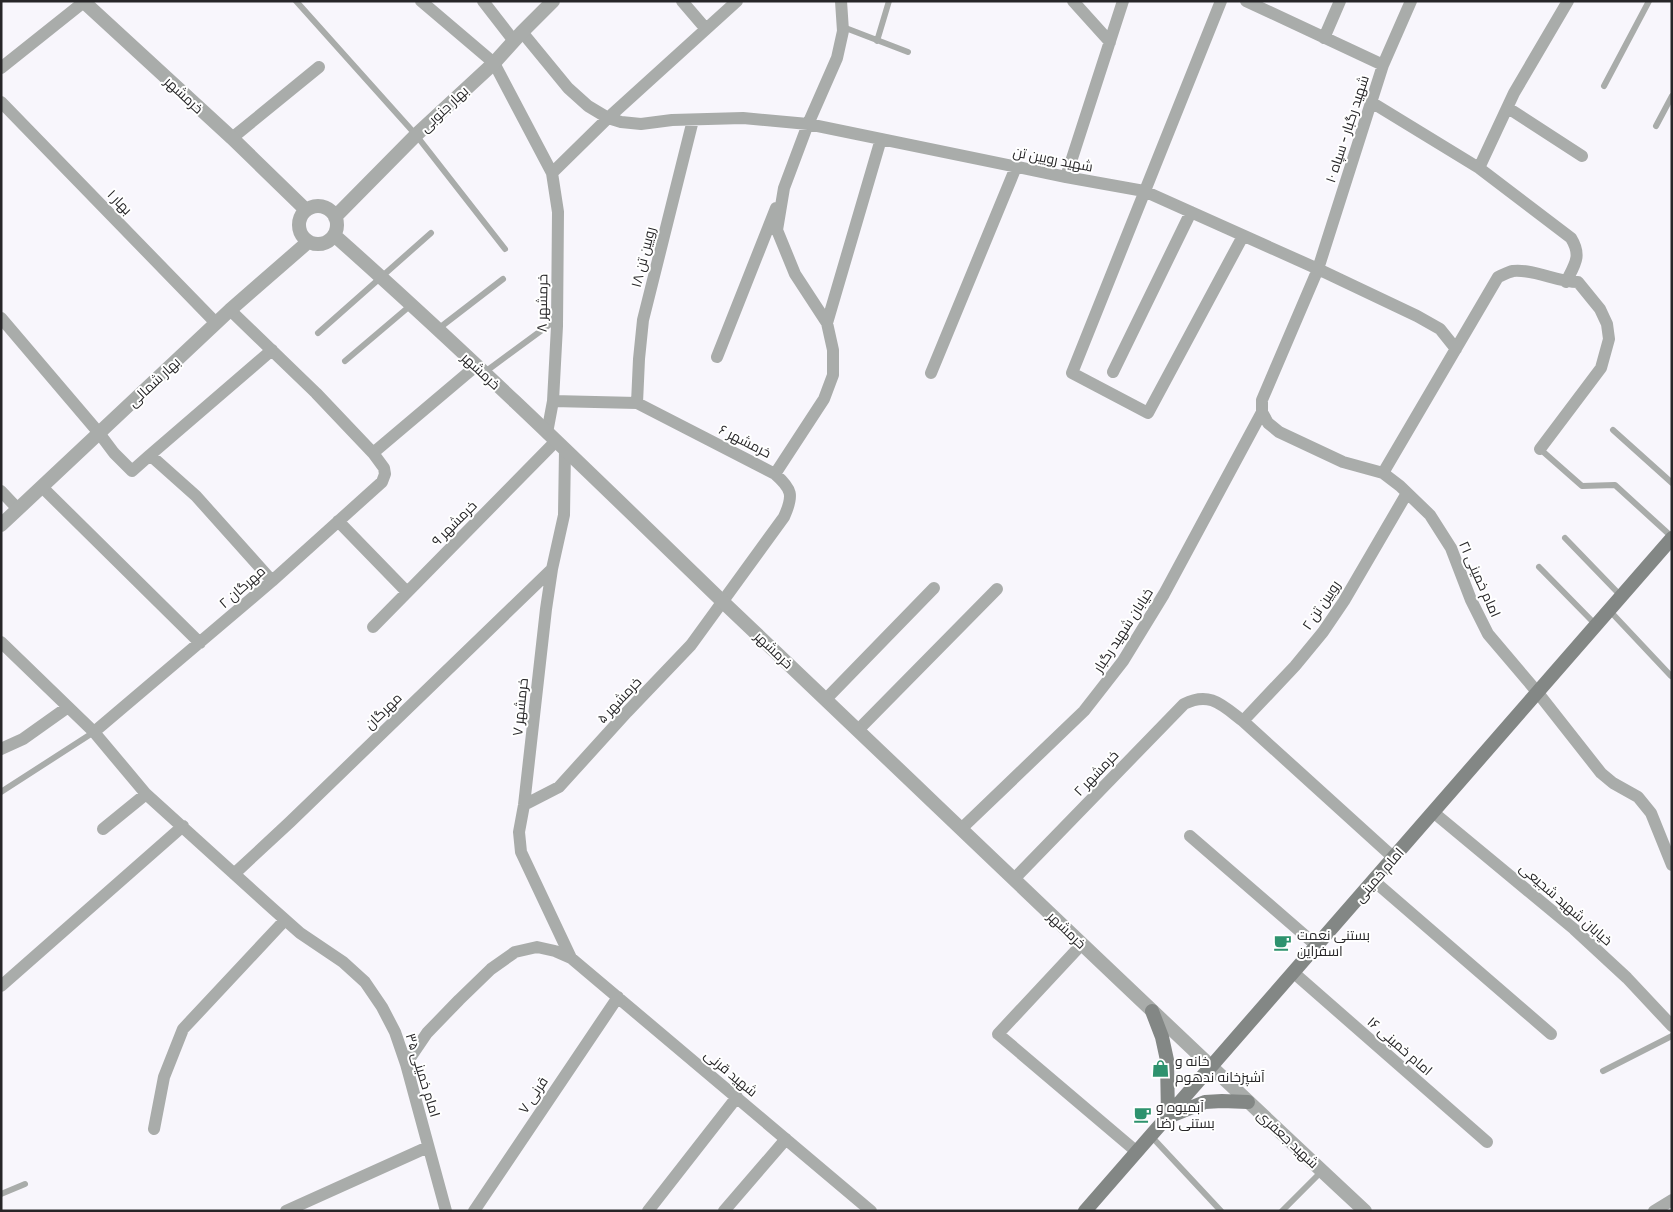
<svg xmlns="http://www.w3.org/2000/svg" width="1673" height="1212" font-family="Cabin,Cairo,sans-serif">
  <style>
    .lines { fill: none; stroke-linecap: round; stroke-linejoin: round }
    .service { stroke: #a9acaa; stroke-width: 6 }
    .minor { stroke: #a9acaa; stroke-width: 12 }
    .tertiary { stroke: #a9acaa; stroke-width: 14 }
    .secondary { stroke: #838785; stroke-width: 14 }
    .labels { text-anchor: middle; stroke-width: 4; stroke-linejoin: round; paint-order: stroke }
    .street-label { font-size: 14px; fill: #272628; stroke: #fff }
    .poi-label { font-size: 14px; fill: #272628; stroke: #fff; text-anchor: start }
  </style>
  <rect width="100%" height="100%" fill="#f8f6fc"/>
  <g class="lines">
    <!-- service -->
    <path class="service" d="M296 1 416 135 505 249
      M843 27 908 52
      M877 41 889 1
      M1604 86 1649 1
      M1656 126 1672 96
      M438 329 503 279
      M318 333 431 233
      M345 361 411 305
      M485 372 557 319
      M1613 430 1672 483
      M1540 449 1582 486 1615 485 1672 537
      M1565 538 1621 596
      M1539 567 1596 625
      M1609 610 1671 676
      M1 792 94 732
      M1603 1071 1672 1036
      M1151 1136 1221 1211
      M1 1194 25 1184
      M1282 1211 1322 1171"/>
    <!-- minor -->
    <path class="minor" d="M421 1 494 63 552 173 558 212 557 326 553 401 547 433
      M483 1 514 41
      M682 1 706 29
      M1073 1 1110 42
      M1221 1 1072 373 1148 413 1243 236
      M1246 1 1383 65
      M1411 1 1383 65 1318 269 1262 400V412L1268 423 1279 432 1343 462 1383 473 1400 486 1430 515 1451 548 1471 600 1488 634 1538 693 1601 773 1613 783 1638 797 1651 813 1672 865
      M522 32 568 88 588 106 608 118 621 122 641 124 672 120 743 118 808 124 1066 177 1144 191 1318 269 1417 316 1440 329 1456 349
      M1324 38 1340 1
      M1 68 85 1
      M1 102 216 323
      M1371 102 1479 168 1571 238C1582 256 1575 264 1566 282
      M1508 108 1582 156
      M232 138 319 67
      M1479 168 1514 93 1568 1
      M552 173 608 118 737 1
      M1066 177 1123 1
      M1 318 99 433 114 453 132 471 150 455 196 496 272 581
      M827 323 881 139
      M717 357 776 208
      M1113 372 1191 212
      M931 373 1016 167
      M637 403 639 359 643 320 693 120
      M565 450 564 515 552 569 546 609 524 805 519 832 521 852 571 958
      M373 453 476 366
      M150 455 272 350
      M1383 473 1498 277C1503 275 1508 272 1513 271 1536 269 1556 282 1578 282L1600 309 1607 324 1609 339 1601 368 1540 449
      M775 474 824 399 833 375V350L827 323 795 274 777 230 784 188 808 124 837 58 843 31 841 1
      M42 487 200 643
      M1 491 18 509
      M338 521 407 592
      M373 627 556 441
      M1 642 94 732 146 794 273 909 300 933 343 962 365 982 382 1007 395 1032 406 1064 446 1211
      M826 699 934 588
      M1243 721 1295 666 1323 632 1344 601 1407 493
      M858 730 997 589
      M94 732 272 581 382 482 385 474 384 468 373 453 316 393 230 310
      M1 749 23 739 68 707
      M524 805 559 787 627 712 691 645 784 517C794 495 792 489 775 474L637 403 553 401
      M1433 812 1574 929 1627 978 1672 1026
      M103 829 146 794
      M961 829 1084 711 1123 661 1164 594 1262 412
      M1190 836 1317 946
      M234 874 290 822 552 569
      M1014 879 1184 704C1210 691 1222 705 1243 721L1394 858
      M1374 881 1551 1034
      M1082 944 998 1034 1137 1152
      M1294 973 1487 1142
      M1 986 183 826
      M406 1064 427 1033 459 1000 491 969 515 952 537 947 555 951 571 958 871 1211
      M154 1129 164 1077 183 1029 285 920
      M286 1211 428 1147
      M474 1211 618 997
      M648 1211 737 1097
      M724 1211 786 1139
      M1654 1211 1672 1200"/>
    <!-- tertiary -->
    <path class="tertiary" d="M83 1 232 138 306 210
      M299 225a19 19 0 1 1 38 0a19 19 0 1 1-38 0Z
      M335 217 416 135 494 63 522 32 553 1
      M334 235C467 353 595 478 723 602 937 805 1149 1010 1365 1211
      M1 525 230 310 308 242"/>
    <!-- secondary -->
    <path class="secondary" d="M1152 1011 1162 1037 1167 1060 1168 1117 1205 1102 1222 1101 1248 1102
      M1085 1211 1672 538"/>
  </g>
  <!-- icons -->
  <defs>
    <symbol id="cafe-bare" viewBox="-9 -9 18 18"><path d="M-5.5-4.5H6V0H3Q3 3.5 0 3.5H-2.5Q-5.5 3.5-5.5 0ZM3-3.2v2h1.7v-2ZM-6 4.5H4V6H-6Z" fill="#2e926e" stroke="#fff" stroke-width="2.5" paint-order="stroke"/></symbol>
    <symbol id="shop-bare" viewBox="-9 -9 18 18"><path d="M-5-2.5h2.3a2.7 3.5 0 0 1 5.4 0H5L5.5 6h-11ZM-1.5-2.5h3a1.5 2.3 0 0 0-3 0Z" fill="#2e926e" stroke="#fff" stroke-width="2.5" paint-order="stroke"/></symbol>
  </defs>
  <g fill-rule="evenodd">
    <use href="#cafe-bare" x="1270" y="930" width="25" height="25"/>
    <use href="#shop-bare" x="1148" y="1056" width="25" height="25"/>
    <use href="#cafe-bare" x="1130" y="1102" width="25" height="25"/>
  </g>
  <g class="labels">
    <!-- street labels -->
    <g class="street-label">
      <text transform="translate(184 95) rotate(43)" y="5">خرمشهر</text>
      <text transform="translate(444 109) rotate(-43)" y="5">بهار جنوبی</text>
      <text transform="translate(1347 129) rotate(-72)" y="5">شهید رگبار - سپاه ۱۰</text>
      <text transform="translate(1053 159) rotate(11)" y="5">شهید رویین تن</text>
      <text transform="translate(120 202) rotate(46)" y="5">بهار ۱</text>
      <text transform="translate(643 257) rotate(-76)" y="5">رویین تن ۱۸</text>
      <text transform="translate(542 303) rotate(-89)" y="5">خرمشهر ۸</text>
      <text transform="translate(481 371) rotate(43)" y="5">خرمشهر</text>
      <text transform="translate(154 382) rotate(-43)" y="5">بهار شمالی</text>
      <text transform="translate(745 441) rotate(27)" y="5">خرمشهر ۶</text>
      <text transform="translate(454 523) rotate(-45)" y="5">خرمشهر ۹</text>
      <text transform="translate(1480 579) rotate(66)" y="5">امام خمینی ۲۱</text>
      <text transform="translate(242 587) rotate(-41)" y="5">مهرگان ۲</text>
      <text transform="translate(1321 605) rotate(-56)" y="5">رویین تن ۲</text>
      <text transform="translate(1123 630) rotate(-57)" y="5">خیابان شهید رگبار</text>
      <text transform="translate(774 650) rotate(44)" y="5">خرمشهر</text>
      <text transform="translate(619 700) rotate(-47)" y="5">خرمشهر ۵</text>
      <text transform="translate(520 707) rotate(-84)" y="5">خرمشهر ۷</text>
      <text transform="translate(383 711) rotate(-44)" y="5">مهرگان</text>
      <text transform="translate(1096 773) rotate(-46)" y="5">خرمشهر ۲</text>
      <text transform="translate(1379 875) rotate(-49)" y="5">امام خمینی</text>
      <text transform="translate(1566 904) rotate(41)" y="5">خیابان شهید شجیعی</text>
      <text transform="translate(1067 930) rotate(44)" y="5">خرمشهر</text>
      <text transform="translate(1400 1046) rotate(41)" y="5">امام خمینی ۱۶</text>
      <text transform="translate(731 1073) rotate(40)" y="5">شهید قرنی</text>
      <text transform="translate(423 1075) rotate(73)" y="5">امام خمینی ۳۵</text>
      <text transform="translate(533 1095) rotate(-56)" y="5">قرنی ۷</text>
      <text transform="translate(1288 1139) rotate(43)" y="5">شهید جعفری</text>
    </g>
    <!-- poi labels -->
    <g class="poi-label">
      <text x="1297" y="940">بستنی نعمت<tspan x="1297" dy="16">اسفراین</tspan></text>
      <text x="1175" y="1066">خانه و<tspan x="1175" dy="16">آشپزخانه ندهوم</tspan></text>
      <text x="1156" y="1112">آبمیوه و<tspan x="1156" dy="16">بستنی رضا</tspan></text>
    </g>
  </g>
  <!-- border -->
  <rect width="1673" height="1212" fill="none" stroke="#272628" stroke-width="5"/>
</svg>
